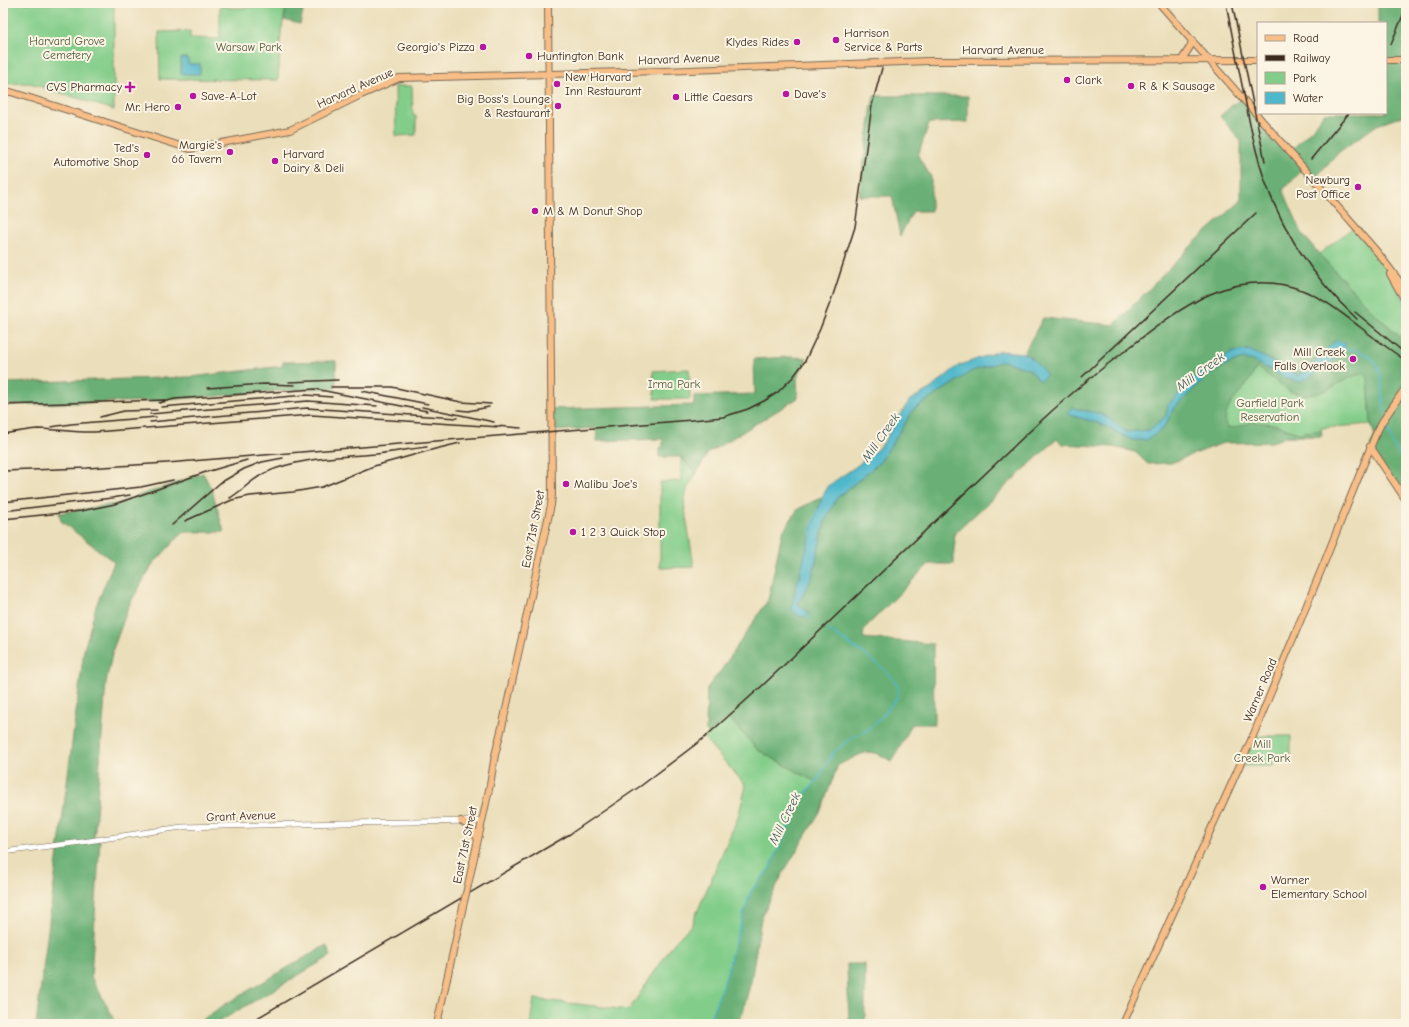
<svg xmlns="http://www.w3.org/2000/svg" width="1409" height="1027" font-family="'Comic Neue',sans-serif">
  <style>
    .green { fill: #83cd8a; stroke: #5f7c54 }
    .forest { fill: #6ab076; stroke: #526d4a; fill-rule: evenodd }
    .water { fill: #4eb7cb; stroke: #447074 }
    .lines { fill: none; stroke-linecap: round; stroke-linejoin: round }
    .stream { stroke: #4eb7cb; stroke-width: 1.5 }
    .minor-casing { stroke: #796955; stroke-width: 6 }
    .major-casing { stroke: #796955; stroke-width: 8 }
    .minor { stroke: #fff; stroke-width: 5 }
    .major { stroke: #f7be88; stroke-width: 6 }
    .rail { stroke: #3b2a1e; stroke-width: 1.5 }
    .major-bridge-casing { stroke: #796955; stroke-width: 8; stroke-linecap: butt }
    .major-bridge { stroke: #f7be88; stroke-width: 6 }
    .poi-dot { fill: #b5179e; stroke: #fcf5e5; stroke-width: 1.5 }
    .labels { text-anchor: middle; stroke-width: 4; stroke-linejoin: round; paint-order: stroke }
    .poi-label { font-size: 12px; fill: #3b2a1e; stroke: #fcf5e5; text-anchor: start }
    .park-label { font-size: 12px; fill: #515b3e; stroke: #fcf5e5 }
    .street-label { font-size: 12px; fill: #3b2a1e; stroke: #fcf5e5 }
    .water-label { font-size: 13px; font-style: italic; fill: #425b5b; stroke: #fcf5e5 }
  </style>
  <rect width="100%" height="100%" fill="#fcf5e5"/>
  <filter id="ink" filterUnits="userSpaceOnUse"><feTurbulence type="fractalNoise" baseFrequency=".025" numOctaves="2"/><feDisplacementMap in="SourceGraphic" scale="8" xChannelSelector="R" yChannelSelector="G"/><feConvolveMatrix kernelMatrix="1 2 1 2 8 2 1 2 1" color-interpolation-filters="sRGB"/></filter>
  <filter id="wash" filterUnits="userSpaceOnUse"><feTurbulence type="fractalNoise" baseFrequency=".012" numOctaves="4" result="noise"/><feDisplacementMap in="SourceGraphic" scale="16" xChannelSelector="R" yChannelSelector="G"/><feGaussianBlur stdDeviation="0.9" result="paint"/><feColorMatrix in="noise" values="0 0 0 0 0 0 0 0 0 0 0 0 0 0 0 0 0 1.4 0 .05"/><feComposite in="paint" operator="in"/></filter>
  <g filter="url(#wash)">
    <rect width="100%" height="100%" fill="#ebdeba"/>
    <!-- green -->
    <path class="green" d="M3 3H114V110L30 83 3 84Z
      M265 3H287L281 32 278 80 160 79 159 32 190 31V38L220 39V6L235 8 264 7Z
      M395 86H412L413 116H416V135L396 136Z
      M1355 226 1378 253 1406 302V342L1374 313 1319 254Z
      M1253 366 1259 368 1291 392 1358 374 1364 370 1368 378 1371 424 1321 428 1322 436H1221C1223 426 1224 415 1229 406 1237 389 1251 388 1253 366Z
      M689 369 690 399H655L653 371Z
      M681 457 696 474 687 489 684 503 694 567 660 568V482L681 481Z
      M728 717 758 750 816 782 802 797 770 868 751 891 733 949 726 977 708 1024H530L534 999 629 1010 674 943 692 924 738 817 746 786 704 738Z
      M1253 736H1291V761L1273 762V766H1239Z"/>
    <!-- forest -->
    <path class="forest" d="M287 3H305L300 24 284 20Z
      M1380 3H1406V115L1377 125 1339 152 1314 179 1304 168 1283 190 1302 233 1319 254 1374 313 1406 342V500L1370 446 1375 436 1371 424 1368 378C1362 366 1334 388 1324 391 1317 394 1310 395 1303 395L1302 394 1291 392 1257 367C1253 374 1250 380 1245 386 1236 399 1222 409 1226 427L1234 428 1252 422 1274 424 1298 433 1321 430 1322 436H1288L1272 442 1223 443 1171 463 1148 464 1135 452 1113 447 1063 444 1057 439 954 534 955 545 954 547V564H929L864 629 863 638 933 644 934 724H912L892 762C867 744 862 755 838 765L821 810 782 875 761 918 751 982 739 1024H708L726 977 733 949 751 891 770 868 802 797 816 782 758 750 728 717 708 734 706 730 707 688 722 669 768 600 782 533 798 509 822 497 807 547 797 604 812 577 825 521 837 498 880 462 914 409 972 371 1003 361 1029 369 1040 381 1033 359 1024 353 1043 318 1114 325 1196 241 1241 201V141L1220 116 1242 97 1290 152 1316 125 1324 113H1386V23H1378V6ZM1336 340 1300 382 1268 369 1253 361 1243 359 1226 365 1208 376 1174 408 1163 429 1132 440 1101 424 1073 416 1072 407C1080 411 1089 411 1097 413 1108 416 1118 426 1127 432L1149 430 1166 416 1168 405 1233 352 1249 350 1266 358 1284 369 1299 375 1306 371Z
      M874 96H968V122L929 123 918 156 931 177V211H913L900 236 892 196H859L872 105Z
      M792 357 807 358 797 378 798 398 708 453 696 474 681 457H659V449L663 446V439L597 441 596 428 552 431 551 409 694 405V396L755 394 754 359Z
      M336 361V388L293 390 152 401 3 405V383L191 377 283 366V362Z
      M203 473 212 490 224 532H183L153 564 130 603 113 649 106 683 94 840H100L91 977 117 1024H36L84 650 96 606 114 562 61 521 59 513 115 504Z
      M326 945 331 956 215 1024H196L224 1005Z
      M847 964H865V1024H849Z"/>
    <!-- water -->
    <path class="water" d="M181 58H188V64H200V74H181Z
      M1336 340 1346 344 1341 355 1309 378 1300 382 1287 379 1253 361 1243 359 1226 365 1208 376 1174 408 1163 429 1147 440H1132L1101 424 1073 416 1067 413 1072 407C1080 411 1089 411 1097 413 1108 416 1118 426 1127 432L1149 430 1166 416 1168 405 1195 377 1233 352 1249 350 1266 358 1284 369 1299 375 1306 371Z
      M999 351 1024 353 1033 359 1047 375 1040 381 1029 369 1003 361 972 371 914 409 880 462 837 498 825 521 812 577 798 604 810 614 804 617 799 616 791 609 792 603 807 547 822 497 829 485 858 465 882 445 899 416 910 400 930 389 958 366Z"/>
    <g class="lines">
      <!-- stream -->
      <path class="stream" d="M1343 348C1390 354 1378 378 1385 412
        M1387 420 1391 440 1406 468
        M811 534 812 526 818 509
        M806 615 812 619
        M708 1024 726 977 733 949 751 891 770 868 802 797 816 782 833 753 847 741 868 730 882 717 898 696V686L886 671 863 653 828 630"/>
    </g>
  </g>
  <g filter="url(#ink)">
    <g class="lines">
      <defs>
        <path id="minor" d="M3 852 82 842 182 827 343 823 481 821"/>
        <path id="major" d="M1159 3 1378 253 1406 290
          M1386 60H1406
          M1181 61 1190 47 1192 40
          M3 92H11L190 149 290 130 361 95 399 78 663 71 929 61 1258 60
          M1390 274 1406 302
          M1370 446 1406 500
          M461 821C469 825 474 829 477 838
          M468 885 490 785 495 755 503 723 551 505 552 495 548 3
          M437 1024 464 902
          M1123 1024 1253 736 1322 568 1375 436 1382 422 1406 387"/>
      </defs>
      <!-- minor casing -->
      <use href="#minor" class="minor-casing"/>
      <!-- major casing -->
      <use href="#major" class="major-casing"/>
      <!-- minor -->
      <use href="#minor" class="minor"/>
      <!-- major -->
      <use href="#major" class="major"/>
      <!-- rail -->
      <path class="rail" d="M1226 3C1232 35 1238 67 1245 99 1250 127 1256 154 1265 181 1284 234 1316 281 1357 319
        M1232 3 1265 161
        M1391 44 1406 8
        M1311 159 1349 113
        M1355 312 1406 354
        M1082 377 1256 213
        M289 382 338 380
        M331 387H392L461 402 491 404
        M207 388 265 384 295 385
        M362 391 428 404
        M159 403 175 399 315 389 427 411
        M3 405 165 400
        M161 407 306 395 332 397
        M422 407 494 422
        M458 410 468 411 489 407
        M150 414 308 401 377 406
        M100 417 124 411 157 410
        M150 422 307 408 457 418
        M495 426 521 428
        M51 427 71 424 156 417
        M3 434C15 432 26 430 38 429 57 429 76 433 95 432L311 415 500 427
        M3 471 87 468 167 463 692 420 723 417 748 409 764 401 778 392 793 377 805 361 820 329 833 295 855 227 872 105 882 68
        M230 498C242 491 251 480 265 473 296 458 341 457 376 454 393 452 410 449 427 447
        M3 502 141 487 173 480
        M3 511 112 498 130 495
        M3 519 81 511 115 504 203 473 247 460
        M185 521 232 500 250 496 293 492 322 487 374 466 435 449 460 443
        M172 525 220 483 244 469 262 462 283 458
        M247 1024 570 834 642 785 704 738 762 686 1030 431C1062 401 1095 373 1130 347 1179 309 1232 266 1299 289 1322 297 1340 312 1360 327 1375 339 1391 350 1406 361"/>
      <defs>
        <path id="major-bridge" d="M464 902 468 885"/>
      </defs>
      <!-- major-bridge casing -->
      <use href="#major-bridge" class="major-bridge-casing"/>
      <!-- major-bridge -->
      <use href="#major-bridge" class="major-bridge"/>
    </g>
  </g>
  <!-- markers -->
  <g class="poi-dot">
    <circle cx="836" cy="40" r="4"/>
    <circle cx="797" cy="42" r="4"/>
    <circle cx="483" cy="47" r="4"/>
    <circle cx="529" cy="56" r="4"/>
    <circle cx="1067" cy="80" r="4"/>
    <circle cx="557" cy="84" r="4"/>
    <circle cx="1131" cy="86" r="4"/>
    <path d="M128 81h4v4h4v4h-4v4h-4v-4h-4v-4h4z"/>
    <circle cx="786" cy="94" r="4"/>
    <circle cx="193" cy="96" r="4"/>
    <circle cx="676" cy="97" r="4"/>
    <circle cx="558" cy="106" r="4"/>
    <circle cx="178" cy="107" r="4"/>
    <circle cx="230" cy="152" r="4"/>
    <circle cx="147" cy="155" r="4"/>
    <circle cx="275" cy="161" r="4"/>
    <circle cx="1358" cy="187" r="4"/>
    <circle cx="535" cy="211" r="4"/>
    <circle cx="1353" cy="359" r="4"/>
    <circle cx="566" cy="484" r="4"/>
    <circle cx="573" cy="532" r="4"/>
    <circle cx="1263" cy="887" r="4"/>
  </g>
  <g class="labels">
    <!-- poi labels -->
    <g class="poi-label">
      <text x="844" y="37">Harrison<tspan x="844" dy="14">Service &amp; Parts</tspan></text>
      <text x="789" y="46" text-anchor="end">Klydes Rides</text>
      <text x="475" y="51" text-anchor="end">Georgio's Pizza</text>
      <text x="537" y="60">Huntington Bank</text>
      <text x="565" y="81">New Harvard<tspan x="565" dy="14">Inn Restaurant</tspan></text>
      <text x="1075" y="84">Clark</text>
      <text x="1139" y="90">R &amp; K Sausage</text>
      <text x="122" y="91" text-anchor="end">CVS Pharmacy</text>
      <text x="794" y="98">Dave's</text>
      <text x="201" y="100">Save-A-Lot</text>
      <text x="684" y="101">Little Caesars</text>
      <text x="550" y="103" text-anchor="end">Big Boss's Lounge<tspan x="550" dy="14">&amp; Restaurant</tspan></text>
      <text x="170" y="111" text-anchor="end">Mr. Hero</text>
      <text x="222" y="149" text-anchor="end">Margie's<tspan x="222" dy="14">66 Tavern</tspan></text>
      <text x="139" y="152" text-anchor="end">Ted's<tspan x="139" dy="14">Automotive Shop</tspan></text>
      <text x="283" y="158">Harvard<tspan x="283" dy="14">Dairy &amp; Deli</tspan></text>
      <text x="1350" y="184" text-anchor="end">Newburg<tspan x="1350" dy="14">Post Office</tspan></text>
      <text x="543" y="215">M &amp; M Donut Shop</text>
      <text x="1345" y="356" text-anchor="end">Mill Creek<tspan x="1345" dy="14">Falls Overlook</tspan></text>
      <text x="574" y="488">Malibu Joe's</text>
      <text x="581" y="536">1 2 3 Quick Stop</text>
      <text x="1271" y="884">Warner<tspan x="1271" dy="14">Elementary School</tspan></text>
    </g>
    <!-- park labels -->
    <g class="park-label">
      <text x="67" y="45">Harvard Grove<tspan x="67" dy="14">Cemetery</tspan></text>
      <text x="249" y="51">Warsaw Park</text>
      <text x="674" y="388">Irma Park</text>
      <text x="1270" y="407">Garfield Park<tspan x="1270" dy="14">Reservation</tspan></text>
      <text x="1262" y="748">Mill<tspan x="1262" dy="14">Creek Park</tspan></text>
    </g>
    <!-- street labels -->
    <g class="street-label">
      <text x="1003" y="54">Harvard Avenue</text>
      <text transform="translate(679 59) rotate(-2)" y="4">Harvard Avenue</text>
      <text transform="translate(355 88) rotate(-24)" y="4">Harvard Avenue</text>
      <text transform="translate(533 529) rotate(-79)" y="4">East 71st Street</text>
      <text transform="translate(1260 690) rotate(-67)" y="4">Warner Road</text>
      <text transform="translate(241 816) rotate(-2)" y="4">Grant Avenue</text>
      <text transform="translate(465 845) rotate(-78)" y="4">East 71st Street</text>
    </g>
    <!-- water labels -->
    <g class="water-label">
      <text transform="translate(1200 371) rotate(-36)" y="5">Mill Creek</text>
      <text transform="translate(880 437) rotate(-55)" y="5">Mill Creek</text>
      <text transform="translate(784 818) rotate(-64)" y="5">Mill Creek</text>
    </g>
  </g>
  <!-- margin -->
  <rect width="1409" height="1027" fill="none" stroke="#fcf5e5" stroke-width="16"/>
  <!-- legend -->
  <rect x="1257" y="22" width="130" height="92" fill="#fcf5e5" stroke="#afa495"/>
  <rect x="1265" y="35" width="20" height="6" fill="#f7be88" stroke="#afa495"/>
  <text x="1293" y="42" font-size="12" fill="#3b2a1e">Road</text>
  <rect x="1265" y="55" width="20" height="6" fill="#3b2a1e" stroke="#afa495"/>
  <text x="1293" y="62" font-size="12" fill="#3b2a1e">Railway</text>
  <rect x="1265" y="72" width="20" height="12" fill="#83cd8a" stroke="#afa495"/>
  <text x="1293" y="82" font-size="12" fill="#3b2a1e">Park</text>
  <rect x="1265" y="92" width="20" height="12" fill="#4eb7cb" stroke="#afa495"/>
  <text x="1293" y="102" font-size="12" fill="#3b2a1e">Water</text>
</svg>
